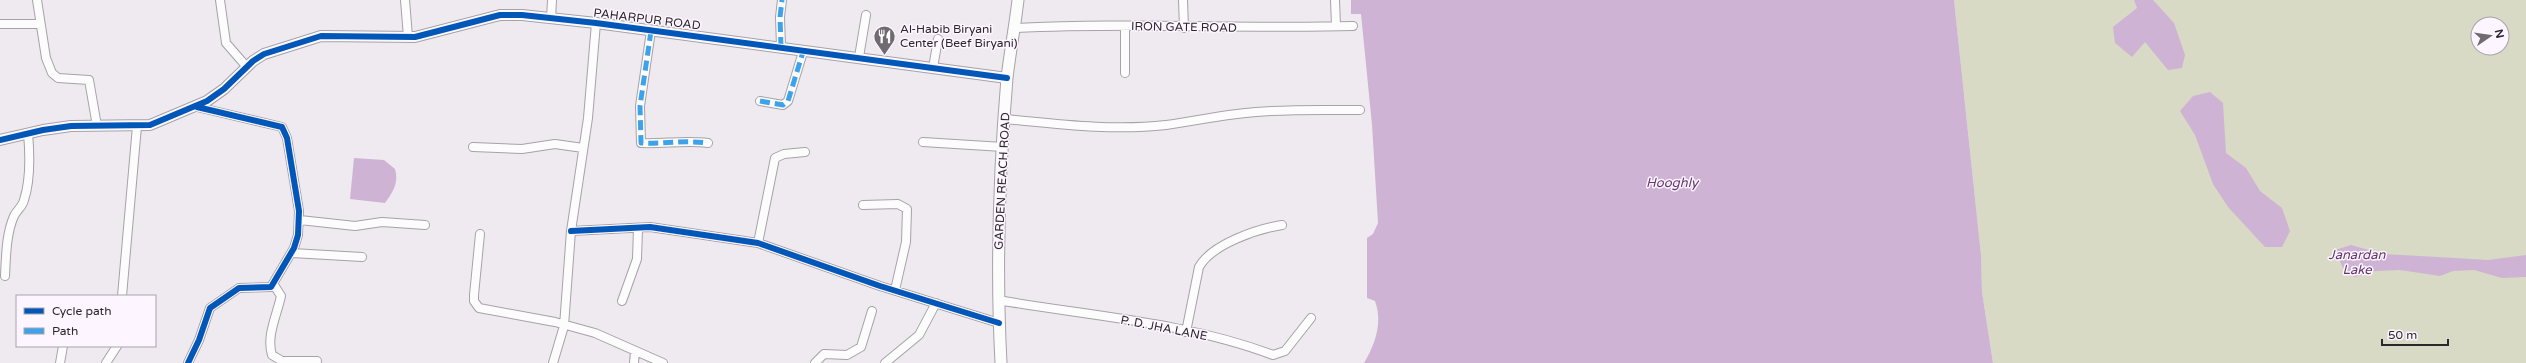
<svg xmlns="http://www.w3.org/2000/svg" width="2526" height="363" font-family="'Varela Round',sans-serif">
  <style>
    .green { fill: #d8dac5; fill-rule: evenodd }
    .water { fill: #ceb3d5 }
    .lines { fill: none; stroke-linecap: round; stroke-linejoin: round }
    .minor-casing { stroke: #a6a2a7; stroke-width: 10 }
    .tertiary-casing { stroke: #a6a2a7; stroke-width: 12 }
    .secondary-casing { stroke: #a6a2a7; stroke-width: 13 }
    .minor { stroke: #fdfcfd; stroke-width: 8 }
    .tertiary { stroke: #fdfcfd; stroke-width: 10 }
    .secondary { stroke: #fdfcfd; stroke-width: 11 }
    .quiet { stroke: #3ea2eb; stroke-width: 5; stroke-dasharray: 10 5; stroke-linecap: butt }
    .cycleway-casing { stroke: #fdf5ff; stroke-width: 8 }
    .cycleway { stroke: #0057b8; stroke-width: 6 }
    .labels { text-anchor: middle; stroke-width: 3; stroke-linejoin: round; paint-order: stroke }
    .street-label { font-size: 12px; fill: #2b272c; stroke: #fdf5ff }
    .poi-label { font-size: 12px; fill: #2b272c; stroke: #fdf5ff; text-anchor: start }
    .water-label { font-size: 13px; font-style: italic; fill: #64356e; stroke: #fdf5ff }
  </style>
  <rect width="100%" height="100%" fill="#efeaf0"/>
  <!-- green -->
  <path class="green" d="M1954 0H2526V363H1993L1982 292 1981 255ZM2478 24H2502V48H2478Z"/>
  <!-- water -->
  <path class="water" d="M1351 0H1954L1981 255 1982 292 1993 363H1364C1375 344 1383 323 1375 301L1367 298V238L1373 234 1378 223 1372 125 1361 14H1351Z
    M2134 0H2153L2174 23 2185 55 2182 68 2168 70 2145 42 2132 57 2115 43 2113 27 2137 8Z
    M2210 92 2223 103 2226 153 2246 168 2260 191 2282 208 2290 231 2282 247H2265L2228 207 2213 184 2195 135 2180 111 2193 96Z
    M354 158 384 160 395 169C399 183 393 192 385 203L350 199Z
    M2351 245 2383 254 2420 256 2488 260 2526 255V277L2502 278 2474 270 2453 271 2440 276 2400 270 2376 271 2355 277 2343 268 2335 250Z"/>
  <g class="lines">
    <defs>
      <path id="minor" d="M37 0 46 58 52 73 58 78 89 80 97 126
        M220 0 226 43 246 66
        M405 0 408 37
        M1183 0 1184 28
        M1335 0 1336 26
        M551 19 552 0
        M0 24H40
        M1015 28C1128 22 1241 29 1353 26
        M651 31 640 106 641 143C664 144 685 140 708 143
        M781 47 780 17 782 0
        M859 57 866 15
        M933 68 938 39
        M1125 73V26
        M760 101 783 105 788 101 803 52
        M1005 119C1058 124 1112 131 1166 125 1196 121 1226 114 1256 112 1291 109 1325 110 1360 110
        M923 142 1003 147
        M473 147 522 149 555 144 583 148
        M863 205 898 204 907 209 906 242 895 290
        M300 220 355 226 382 222 425 225
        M571 231 650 227 758 243 880 286 999 323
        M480 234 474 295V301L479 308 555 322 595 333 663 363
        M758 243 775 158 784 154 805 152
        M292 253 362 257
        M5 276C6 257 6 234 14 216 17 210 23 206 24 200 31 179 30 155 28 133
        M274 285 281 296C277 315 266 336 272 355L282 361H317
        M122 296 137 126
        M998 300C1089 316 1186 322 1273 355L1285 351 1311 318
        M622 301 637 259 638 228
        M1186 332 1199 267C1212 244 1257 229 1282 225
        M60 363 63 346
        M106 363 117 346
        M188 363 199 340 210 308 239 288 271 287 294 248 298 235 299 211 287 138 282 127 197 107
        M553 363 564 326 571 231 588 118 596 23
        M634 363 635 351
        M815 363 824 354 847 355 861 347 872 311
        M885 363 919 335 936 303"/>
      <path id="tertiary" d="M0 140 43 130 71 126 150 125 207 101 224 89 253 61 264 54 321 36 415 37 500 15H522L596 23 1007 78"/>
      <path id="secondary" d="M1001 363C996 268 999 173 1007 78 1010 52 1015 26 1018 0"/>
    </defs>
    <!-- minor casing -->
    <use href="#minor" class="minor-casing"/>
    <!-- tertiary casing -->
    <use href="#tertiary" class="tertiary-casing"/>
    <!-- secondary casing -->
    <use href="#secondary" class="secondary-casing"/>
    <!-- minor -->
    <use href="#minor" class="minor"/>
    <!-- tertiary -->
    <use href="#tertiary" class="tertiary"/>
    <!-- secondary -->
    <use href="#secondary" class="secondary"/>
    <!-- quiet -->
    <path class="quiet" d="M651 31 640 106 641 143C664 144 685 140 708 143
      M781 47 780 17 782 0
      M760 101 783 105 788 101 803 52"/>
    <defs>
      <path id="cycleway" d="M0 140 43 130 71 126 150 125 207 101 224 89 253 61 264 54 321 36 415 37 500 15H522L596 23 1007 78
        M571 231 650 227 758 243 880 286 999 323
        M188 363 199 340 210 308 239 288 271 287 294 248 298 235 299 211 287 138 282 127 197 107"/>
    </defs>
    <!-- cycleway casing -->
    <use href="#cycleway" class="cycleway-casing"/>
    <!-- cycleway -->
    <use href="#cycleway" class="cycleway"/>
  </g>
  <!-- icons -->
  <defs>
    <symbol id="restaurant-pin" viewBox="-11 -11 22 30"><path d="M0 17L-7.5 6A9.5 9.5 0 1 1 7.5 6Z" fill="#706b71" stroke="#fdf5ff"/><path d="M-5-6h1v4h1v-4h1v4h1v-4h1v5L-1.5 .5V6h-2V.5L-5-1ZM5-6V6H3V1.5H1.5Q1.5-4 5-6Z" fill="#fff"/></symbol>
  </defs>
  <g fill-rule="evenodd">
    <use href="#restaurant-pin" x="872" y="24" width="25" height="34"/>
  </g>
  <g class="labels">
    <!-- street labels -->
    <g class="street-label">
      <text transform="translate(647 19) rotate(7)" y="4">PAHARPUR ROAD</text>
      <text transform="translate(1184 27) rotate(1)" y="4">IRON GATE ROAD</text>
      <text transform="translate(1002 181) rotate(-87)" y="4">GARDEN REACH ROAD</text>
      <text transform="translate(1164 328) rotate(11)" y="4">P. D. JHA LANE</text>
    </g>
    <!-- poi labels -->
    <g class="poi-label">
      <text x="900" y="33">Al-Habib Biryani<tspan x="900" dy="14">Center (Beef Biryani)</tspan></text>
    </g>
    <!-- water labels -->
    <g class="water-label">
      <text x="1672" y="187">Hooghly</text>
      <text x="2357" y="259">Janardan<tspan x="2357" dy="15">Lake</tspan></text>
    </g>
  </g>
  <!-- legend -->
  <rect x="16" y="295" width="140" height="52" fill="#fdf5ff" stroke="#a9a3ab"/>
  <rect x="24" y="308" width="20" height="6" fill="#0057b8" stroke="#a9a3ab"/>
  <text x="52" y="315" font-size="12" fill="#2b272c">Cycle path</text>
  <rect x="24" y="328" width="20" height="6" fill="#3ea2eb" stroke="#a9a3ab"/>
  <text x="52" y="335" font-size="12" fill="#2b272c">Path</text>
  <!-- north arrow -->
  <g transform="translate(2490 36) rotate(77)"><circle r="19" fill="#fdf5ff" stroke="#a9a3ab"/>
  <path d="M0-3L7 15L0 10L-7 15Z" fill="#706b71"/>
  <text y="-6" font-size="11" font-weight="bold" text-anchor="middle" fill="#2b272c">N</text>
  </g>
  <!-- scale -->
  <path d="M2382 339v6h66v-6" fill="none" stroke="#2b272c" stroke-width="2"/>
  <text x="2388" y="339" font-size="12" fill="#2b272c" stroke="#fdf5ff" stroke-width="3" paint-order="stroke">50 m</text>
</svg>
